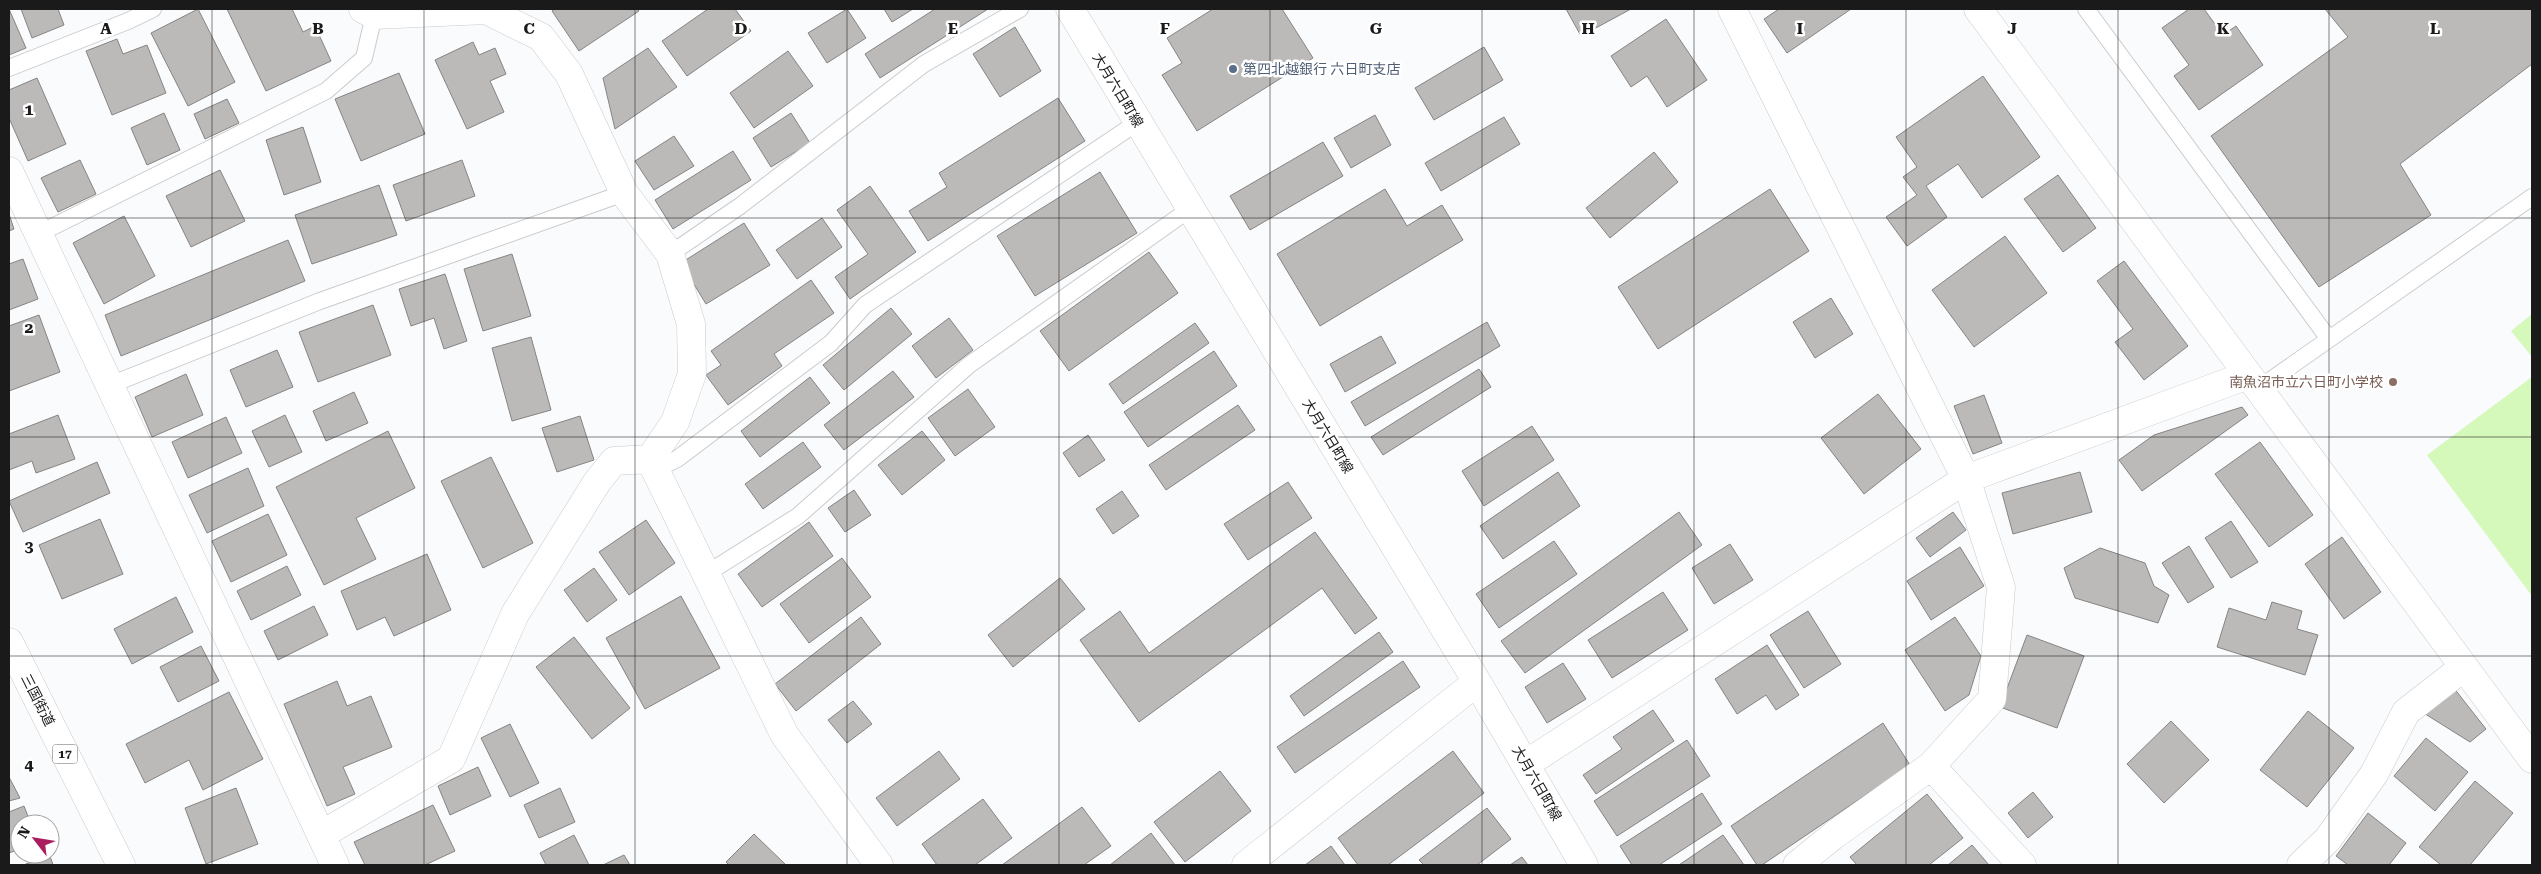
<svg xmlns="http://www.w3.org/2000/svg" width="2541" height="874" font-family="'Roboto Serif','Noto Sans JP',serif">
  <style>
    .green { fill: #d5f8bb }
    .building { fill: #bcbab8; stroke: #868483 }
    .lines { fill: none; stroke-linecap: round; stroke-linejoin: round }
    .lane-casing { stroke: #cacbcd; stroke-width: 18 }
    .street-casing { stroke: #cacbcd; stroke-width: 29 }
    .secondary-casing { stroke: #cacbcd; stroke-width: 29 }
    .highway-casing { stroke: #cacbcd; stroke-width: 29 }
    .lane { stroke: #fff; stroke-width: 16 }
    .street { stroke: #fff; stroke-width: 28 }
    .secondary { stroke: #fff; stroke-width: 28 }
    .highway { stroke: #fff; stroke-width: 28 }
    .grid { fill: none; stroke: #1a1a1b; stroke-width: 1; stroke-opacity: 0.55 }
    .service-dot { fill: #5c6f8a; stroke: #fff; stroke-width: 2 }
    .education-dot { fill: #8d6e63; stroke: #fff; stroke-width: 2 }
    .labels { text-anchor: middle; stroke-width: 5; stroke-linejoin: round; paint-order: stroke }
    .shield { fill: #fff; stroke: #5f5f5f; stroke-width: 1 }
    .shield-label { font-size: 12px; font-weight: bold; fill: #1a1a1b }
    .service-label { font-size: 14px; fill: #4e5e75; stroke: #fff; text-anchor: start }
    .street-label { font-size: 14px; fill: #1a1a1b; stroke: #fff }
    .education-label { font-size: 14px; fill: #785e54; stroke: #fff; text-anchor: end }
    .grid-label { font-size: 16px; text-anchor: middle; font-weight: bold; fill: #1a1a1b; stroke: #fff; stroke-width: 5; stroke-linejoin: round; paint-order: stroke }
  </style>
  <rect width="100%" height="100%" fill="#fafbfd"/>
  <!-- green -->
  <path class="green" d="M2532 314V357L2511 331Z
    M2532 377V596L2427 455Z"/>
  <!-- building -->
  <path class="building" d="M9 9 26 48 9 55Z
    M21 9H58L64 25 32 38Z
    M198 9 235 82 188 106 151 33Z
    M227 9H292L303 32 315 26 331 61 266 91Z
    M555 9H637L639 11 579 51 552 11Z
    M708 9H735L751 31 687 76 662 41Z
    M847 9 866 38 827 63 808 33Z
    M884 9H913L892 22Z
    M935 9H988L880 78 865 54Z
    M1213 9H1282L1313 58 1197 131 1162 75 1182 63 1167 38Z
    M1566 9H1631L1581 36Z
    M1779 9H1851L1787 53 1764 19Z
    M2189 9H2204L2223 35 2236 26 2263 65 2199 110 2174 76 2189 65 2162 28Z
    M2325 9H2532V64L2400 164 2431 215 2319 287 2211 136 2348 37Z
    M1666 19 1707 80 1667 107 1647 76 1631 87 1611 56Z
    M1015 27 1041 71 1000 97 973 54Z
    M117 39 123 54 147 45 166 93 112 115 86 51Z
    M473 42 479 55 495 48 506 74 490 81 504 112 467 129 435 60Z
    M1484 47 1503 80 1434 120 1415 88Z
    M648 48 677 87 615 129 603 78Z
    M788 51 813 86 754 128 730 93Z
    M399 73 425 134 361 161 335 99Z
    M1983 76 2040 157 1982 198 1958 164 1926 186 1947 217 1907 246 1886 217 1917 195 1903 177 1917 167 1896 137Z
    M37 78 66 144 28 161 9 118V90Z
    M1058 98 1085 141 928 241 909 211 947 187 939 173Z
    M227 99 239 123 205 139 194 114Z
    M164 113 180 150 147 165 131 128Z
    M791 113 810 143 771 167 753 138Z
    M1375 115 1391 145 1351 168 1334 138Z
    M1504 117 1520 144 1441 191 1425 163Z
    M303 127 321 182 284 195 266 140Z
    M674 136 694 166 654 190 635 161Z
    M1323 142 1343 176 1250 230 1230 196Z
    M733 151 751 180 673 229 655 200Z
    M1654 152 1678 182 1610 238 1586 208Z
    M80 160 96 194 58 212 41 178Z
    M462 160 475 196 406 221 393 185Z
    M220 170 245 221 191 247 166 196Z
    M1100 172 1137 233 1035 296 997 236Z
    M2058 175 2096 228 2063 252 2024 199Z
    M379 185 397 235 312 264 295 215Z
    M870 186 916 252 850 299 835 277 868 254 837 210Z
    M1385 189 1407 226 1442 205 1463 240 1320 326 1277 254Z
    M1770 189 1809 251 1658 349 1618 287Z
    M9 214 14 229 9 231Z
    M124 216 155 276 104 304 73 243Z
    M822 218 842 247 797 279 776 250Z
    M744 223 770 265 706 304 681 263Z
    M2005 236 2047 293 1974 347 1932 290Z
    M288 240 305 281 121 356 105 315Z
    M1149 252 1178 293 1069 371 1040 331Z
    M512 254 531 316 483 331 464 269Z
    M23 259 38 299 9 310V264Z
    M2124 261 2188 346 2144 380 2115 342 2133 329 2097 281Z
    M445 274 467 341 444 349 434 318 411 326 399 289Z
    M811 280 834 313 774 354 782 366 728 405 706 375 721 365 711 351Z
    M1831 298 1853 334 1815 358 1793 322Z
    M373 305 391 355 318 382 299 332Z
    M891 308 912 334 844 390 823 365Z
    M39 315 60 372 9 391V326Z
    M949 318 973 350 936 378 912 346Z
    M1487 322 1500 346 1365 426 1351 402Z
    M1195 323 1209 343 1123 404 1109 384Z
    M1381 336 1396 363 1345 392 1330 364Z
    M531 337 551 410 512 421 492 348Z
    M277 350 293 387 246 407 230 370Z
    M1214 351 1237 386 1148 447 1124 412Z
    M1479 369 1491 387 1383 455 1371 437Z
    M893 371 914 397 844 450 824 425Z
    M186 374 203 415 152 437 135 397Z
    M810 377 830 403 760 457 741 431Z
    M968 389 995 427 955 456 928 418Z
    M354 392 368 423 326 441 313 411Z
    M1878 394 1921 449 1864 494 1821 438Z
    M1984 395 2002 443 1973 454 1954 406Z
    M1238 405 1255 430 1166 490 1149 465Z
    M2242 407 2248 415 2142 491 2119 460 2154 435Z
    M58 415 75 459 36 473 32 461 9 470V434Z
    M285 415 302 452 269 467 252 431Z
    M580 416 594 460 557 472 542 428Z
    M226 417 242 453 188 478 172 442Z
    M1532 426 1554 460 1484 506 1462 471Z
    M388 431 415 488 356 518 376 559 324 585 276 487Z
    M922 431 945 460 902 495 878 465Z
    M1088 435 1105 460 1079 477 1063 453Z
    M803 442 821 467 763 509 745 484Z
    M2260 442 2313 515 2269 547 2215 474Z
    M491 457 533 543 483 568 441 481Z
    M97 462 110 493 23 532 9 501Z
    M248 468 264 506 207 533 189 495Z
    M1558 472 1580 506 1503 559 1480 526Z
    M2080 472 2092 512 2013 534 2002 493Z
    M1288 482 1312 518 1248 560 1224 524Z
    M854 490 871 515 845 532 828 508Z
    M1122 491 1139 516 1113 534 1096 509Z
    M1679 512 1702 545 1525 673 1501 641Z
    M1953 512 1966 530 1930 557 1916 538Z
    M268 514 287 555 231 582 212 541Z
    M100 519 123 574 62 599 39 545Z
    M646 520 675 563 629 595 599 552Z
    M2231 521 2258 562 2231 578 2205 538Z
    M809 522 833 556 762 607 738 574Z
    M1315 532 1377 618 1355 634 1322 588 1139 722 1080 640 1120 611 1149 653Z
    M2342 537 2381 592 2344 619 2305 564Z
    M1554 541 1577 574 1499 628 1476 594Z
    M1730 544 1753 580 1714 604 1692 568Z
    M2189 546 2214 587 2188 603 2162 563Z
    M1960 547 1984 586 1931 620 1907 581Z
    M2100 548 2145 563 2154 586 2169 595 2158 623 2075 598 2064 568Z
    M427 554 451 610 394 636 385 617 357 630 341 591Z
    M842 558 871 597 809 643 780 604Z
    M287 566 301 595 251 620 237 591Z
    M594 568 617 600 587 622 564 590Z
    M1060 578 1085 609 1013 667 988 635Z
    M1663 592 1688 630 1612 678 1588 640Z
    M681 596 720 668 645 709 606 638Z
    M176 597 193 632 132 664 114 629Z
    M2272 602 2302 611 2297 629 2318 635 2305 675 2217 647 2229 608 2266 620Z
    M314 606 328 635 278 660 264 631Z
    M1808 611 1841 664 1804 688 1770 635Z
    M861 617 881 644 796 711 775 684Z
    M1955 617 1981 656 1969 695 1945 711 1905 650Z
    M1379 632 1393 652 1304 716 1290 696Z
    M2027 635 2084 656 2057 728 2000 707Z
    M574 637 630 708 592 739 536 667Z
    M1767 645 1799 695 1776 710 1766 695 1737 714 1715 679Z
    M201 646 219 681 178 702 160 667Z
    M1403 661 1420 687 1295 773 1277 747Z
    M1563 663 1586 699 1547 723 1525 687Z
    M337 681 347 706 371 696 392 747 343 767 355 794 327 806 284 704Z
    M2453 687 2486 729 2470 742 2422 712Z
    M229 692 263 759 203 790 189 760 145 783 126 744Z
    M853 701 872 724 847 743 828 720Z
    M1653 710 1674 741 1596 794 1583 775 1622 749 1613 737Z
    M2308 711 2354 748 2307 807 2260 770Z
    M2171 721 2209 760 2164 803 2127 764Z
    M1883 723 1910 765 1762 865H1757L1731 826Z
    M510 724 539 783 510 797 481 738Z
    M2426 738 2468 772 2435 811 2394 776Z
    M1687 740 1710 776 1617 836 1594 801Z
    M939 751 960 779 897 826 876 798Z
    M1453 751 1484 793 1388 865H1358L1338 838Z
    M478 767 491 796 450 815 438 786Z
    M1220 771 1251 811 1185 862 1154 822Z
    M9 777 20 798 9 801Z
    M2475 781 2513 813 2470 865H2441L2419 847Z
    M236 788 258 844 206 864 185 808Z
    M560 788 575 822 539 838 524 805Z
    M2033 792 2053 817 2028 838 2008 813Z
    M1702 793 1722 824 1659 865H1632L1620 846Z
    M1927 794 1963 838 1929 865H1857L1850 857Z
    M983 799 1012 838 975 865H937L922 844Z
    M433 805 455 851 425 865H365L354 842Z
    M24 806 31 824H20V849L9 853V812Z
    M1082 807 1111 846 1084 865H1002Z
    M1487 808 1511 839 1477 865H1424L1419 860Z
    M2368 813 2406 843 2389 865H2348L2336 856Z
    M1151 833 1175 865H1110Z
    M754 834 786 865H729L726 862Z
    M574 835 589 865H546L540 853Z
    M1723 835 1744 865H1679Z
    M1972 845 1989 865H1948Z
    M1331 846 1345 865H1305Z
    M624 855 630 865H603Z
    M50 856 53 865H23Z
    M1522 857 1528 865H1510Z"/>
  <g class="lines">
    <defs>
      <path id="lane" d="M2086 9 2329 339
        M9 68 128 21 153 9
        M38 234 326 91 364 58 374 15
        M670 254 740 206 924 64 1020 9
        M110 385 320 301 624 193
        M2258 389 2532 197
        M655 470 677 459 831 343 865 305 1138 122
        M706 574 798 516 969 365 1190 209"/>
      <path id="street" d="M363 9 374 15 486 10 541 37 569 74 624 193 670 254 691 324 692 374 675 422 650 459 784 734 879 865
        M1732 9 1966 479 2001 587 1992 699 1931 766 1834 835 1797 865
        M1978 9 2532 759
        M9 171 335 865
        M1526 764 1966 479 2248 375
        M1931 766 2022 865
        M321 835 451 759 515 614 597 482 614 461 650 459
        M2301 865 2328 839 2374 774 2406 712 2464 667"/>
      <path id="secondary" d="M1070 9 1477 682 1584 865
        M1246 865 1477 682"/>
      <path id="highway" d="M9 642 121 865"/>
    </defs>
    <!-- lane casing -->
    <use href="#lane" class="lane-casing"/>
    <!-- street casing -->
    <use href="#street" class="street-casing"/>
    <!-- secondary casing -->
    <use href="#secondary" class="secondary-casing"/>
    <!-- highway casing -->
    <use href="#highway" class="highway-casing"/>
    <!-- lane -->
    <use href="#lane" class="lane"/>
    <!-- street -->
    <use href="#street" class="street"/>
    <!-- secondary -->
    <use href="#secondary" class="secondary"/>
    <!-- highway -->
    <use href="#highway" class="highway"/>
  </g>
  <!-- grid -->
  <path class="grid" d="M212 9V865M424 9V865M635 9V865M847 9V865M1059 9V865M1270 9V865M1482 9V865M1694 9V865M1906 9V865M2118 9V865M2329 9V865M9 218H2532M9 437H2532M9 656H2532"/>
  <!-- markers -->
  <circle class="service-dot" cx="1233" cy="69" r="5"/>
  <circle class="education-dot" cx="2393" cy="382" r="5"/>
  <g class="labels">
    <!-- shield labels -->
    <rect class="shield" x="52.5" y="744.5" width="25" height="19" rx="4"/>
    <g class="shield-label">
      <text x="65" y="758">17</text>
    </g>
    <!-- service labels -->
    <g class="service-label">
      <text x="1243" y="74">第四北越銀行 六日町支店</text>
    </g>
    <!-- street labels -->
    <g class="street-label">
      <text transform="translate(1118 90) rotate(59)" y="5">大月六日町線</text>
      <text transform="translate(1328 436) rotate(59)" y="5">大月六日町線</text>
      <text transform="translate(38 700) rotate(63)" y="5">三国街道</text>
      <text transform="translate(1537 783) rotate(60)" y="5">大月六日町線</text>
    </g>
    <!-- education labels -->
    <g class="education-label">
      <text x="2383" y="387">南魚沼市立六日町小学校</text>
    </g>
  </g>
  <g class="grid-label">
    <text x="106" y="34">A</text>
    <text x="318" y="34">B</text>
    <text x="529" y="34">C</text>
    <text x="741" y="34">D</text>
    <text x="953" y="34">E</text>
    <text x="1165" y="34">F</text>
    <text x="1376" y="34">G</text>
    <text x="1588" y="34">H</text>
    <text x="1800" y="34">I</text>
    <text x="2012" y="34">J</text>
    <text x="2223" y="34">K</text>
    <text x="2435" y="34">L</text>
    <text x="29" y="115">1</text>
    <text x="29" y="333">2</text>
    <text x="29" y="552">3</text>
    <text x="29" y="770">4</text>
  </g>
  <!-- border -->
  <rect width="2541" height="874" fill="none" stroke="#1a1a1b" stroke-width="20"/>
  <!-- north arrow -->
  <g transform="translate(35 839) rotate(301)"><circle r="24" fill="#ffffff" stroke="#a3a3a4"/>
  <path d="M0-4L9 19L0 12L-9 19Z" fill="#aa1e5f"/>
  <text y="-8" font-size="14" font-weight="bold" text-anchor="middle" fill="#1a1a1b">N</text>
  </g>
</svg>
